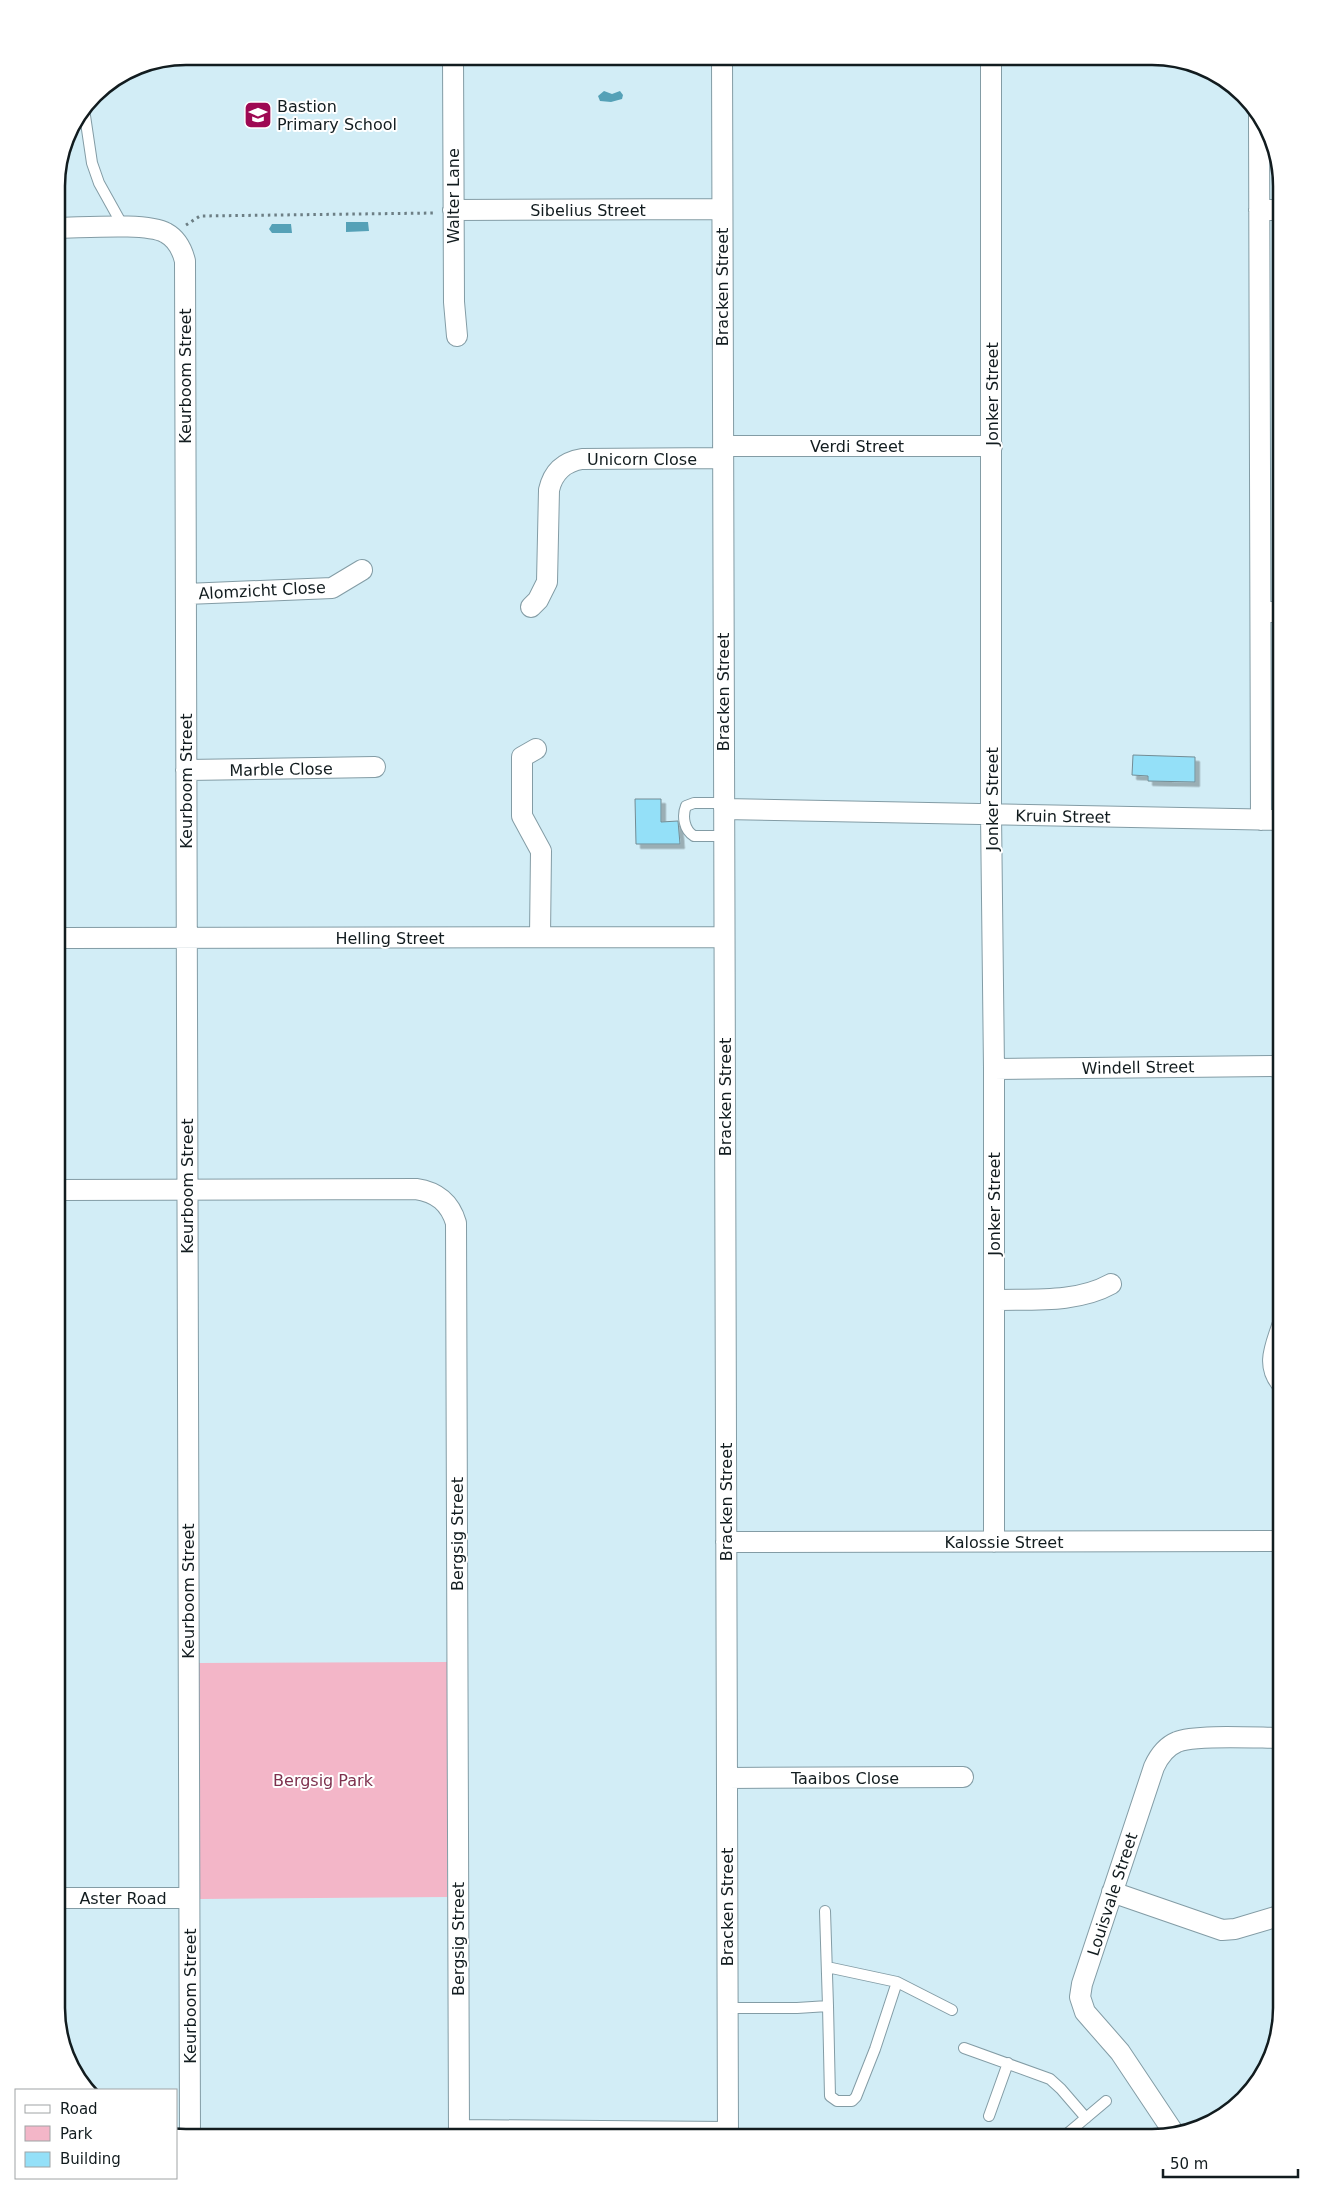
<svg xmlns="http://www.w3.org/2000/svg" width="1338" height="2194" font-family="'DejaVu Sans',sans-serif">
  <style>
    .green { fill: #f3b6c8 }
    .water { fill: #55a1b7 }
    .building { fill: #94e0f8; stroke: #738c94; filter: url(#shadow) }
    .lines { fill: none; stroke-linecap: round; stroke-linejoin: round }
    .lane-casing { stroke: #839ca5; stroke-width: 12 }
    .street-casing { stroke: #839ca5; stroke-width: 22 }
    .path { stroke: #6c7e84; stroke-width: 3; stroke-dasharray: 2.5 4; stroke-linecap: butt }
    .lane { stroke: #fff; stroke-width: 10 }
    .street { stroke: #fff; stroke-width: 20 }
    .labels { text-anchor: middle; stroke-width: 4; stroke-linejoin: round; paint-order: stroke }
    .poi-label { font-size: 16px; fill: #121c1f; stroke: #fff; text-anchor: start }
    .street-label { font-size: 16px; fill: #121c1f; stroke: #fff }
    .park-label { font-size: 16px; fill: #7e314e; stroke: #fff }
    .rim { fill: none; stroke: #121c1f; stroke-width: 2.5 }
  </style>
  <defs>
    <filter id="shadow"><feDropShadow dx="4.5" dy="4.5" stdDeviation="0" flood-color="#0004"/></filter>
  </defs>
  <rect width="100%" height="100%" fill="#d2edf6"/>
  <!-- green -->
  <path class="green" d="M447 1662V1897L200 1899 199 1663Z"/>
  <!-- water -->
  <path class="water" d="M604 91 612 94 620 91 623 95 622 99 611 102 600 101 598 96Z
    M346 222H368L369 231 346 232Z
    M272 224H291L292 233H272L269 229Z"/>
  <!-- building -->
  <path class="building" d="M1133 755 1195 757V782L1148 781V776L1132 775Z
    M635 799H661V822L678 821 680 844H636Z"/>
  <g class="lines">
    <defs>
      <path id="lane" d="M84 109 92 163 99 183 124 228
        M724 836H694C684 830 682 816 686 806L694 803H724
        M825 1911 828 2006
        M897 1982 952 2010
        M727 2008H797L828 2006 830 2096 837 2101H852L856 2097 875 2049 897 1982 827 1967
        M964 2048 1050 2079 1061 2089 1086 2118
        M989 2116 1008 2063
        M1062 2138 1106 2101"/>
      <path id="street" d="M453 56 454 302 457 336
        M722 56 728 2138
        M991 56V814L994 1069V1542
        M1259 117 1261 820
        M453 210 722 209
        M1259 210H1282
        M57 228C81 228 147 222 166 233 177 239 182 249 185 261L190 2137
        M723 446H992
        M186 594 332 588 362 570
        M531 607 538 600 547 582 549 490C553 472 564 462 582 459L723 458
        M1261 612H1282
        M536 749 522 757V816L541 851 540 936
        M186 770 375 767
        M724 809 1282 820
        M56 938 724 937
        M994 1069 1282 1066
        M56 1190 416 1189C437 1192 450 1203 456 1223L459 2138
        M995 1300C1033 1299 1077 1303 1111 1284
        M1282 1384C1266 1365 1275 1348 1282 1326
        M726 1542 1282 1541
        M727 1778 963 1777
        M1112 1892 1222 1930 1235 1929 1282 1915
        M56 1898H189
        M459 2130 728 2132
        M1174 2133 1120 2052 1085 2012 1080 1997 1082 1984 1154 1767C1159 1756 1165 1747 1177 1742 1195 1734 1259 1738 1282 1738"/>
    </defs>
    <!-- lane casing -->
    <use href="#lane" class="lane-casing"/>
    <!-- street casing -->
    <use href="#street" class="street-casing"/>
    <!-- path -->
    <path class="path" d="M186 225 200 216 436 213"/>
    <!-- lane -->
    <use href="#lane" class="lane"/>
    <!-- street -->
    <use href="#street" class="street"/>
  </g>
  <!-- icons -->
  <defs>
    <symbol id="school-square" viewBox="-11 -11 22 22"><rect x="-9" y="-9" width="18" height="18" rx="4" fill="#9e0953" stroke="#fff"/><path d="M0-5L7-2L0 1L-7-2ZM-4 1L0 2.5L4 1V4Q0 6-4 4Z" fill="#fff"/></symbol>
  </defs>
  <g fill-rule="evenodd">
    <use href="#school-square" x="242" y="99" width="32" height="32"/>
  </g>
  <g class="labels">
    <!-- poi labels -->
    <g class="poi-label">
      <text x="277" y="112">Bastion<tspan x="277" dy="18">Primary School</tspan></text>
    </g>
    <!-- street labels -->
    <g class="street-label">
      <text transform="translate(453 196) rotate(-90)" y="6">Walter Lane</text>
      <text x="588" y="216">Sibelius Street</text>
      <text transform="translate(722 287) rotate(-90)" y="6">Bracken Street</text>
      <text transform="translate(185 376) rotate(-90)" y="6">Keurboom Street</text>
      <text transform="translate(992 394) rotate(-90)" y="6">Jonker Street</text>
      <text x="857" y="452">Verdi Street</text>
      <text x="642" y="465">Unicorn Close</text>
      <text transform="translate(262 590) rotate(-3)" y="6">Alomzicht Close</text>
      <text transform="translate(723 692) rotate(-90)" y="6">Bracken Street</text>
      <text transform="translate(281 769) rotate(-1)" y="6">Marble Close</text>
      <text transform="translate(186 781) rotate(-90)" y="6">Keurboom Street</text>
      <text transform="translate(992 799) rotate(-90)" y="6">Jonker Street</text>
      <text transform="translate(1063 816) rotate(1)" y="6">Kruin Street</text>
      <text x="390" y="944">Helling Street</text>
      <text transform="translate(1138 1067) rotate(-1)" y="6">Windell Street</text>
      <text transform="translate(725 1097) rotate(-90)" y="6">Bracken Street</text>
      <text transform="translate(187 1186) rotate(-90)" y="6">Keurboom Street</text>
      <text transform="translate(994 1204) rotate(-90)" y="6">Jonker Street</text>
      <text transform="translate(726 1502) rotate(-90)" y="6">Bracken Street</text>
      <text transform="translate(457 1534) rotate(-90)" y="6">Bergsig Street</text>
      <text x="1004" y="1548">Kalossie Street</text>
      <text transform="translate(188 1591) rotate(-90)" y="6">Keurboom Street</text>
      <text x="845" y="1784">Taaibos Close</text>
      <text transform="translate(1112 1894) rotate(-72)" y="6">Louisvale Street</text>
      <text x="123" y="1904">Aster Road</text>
      <text transform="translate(727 1907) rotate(-90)" y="6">Bracken Street</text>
      <text transform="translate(458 1939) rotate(-90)" y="6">Bergsig Street</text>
      <text transform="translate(190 1996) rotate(-90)" y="6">Keurboom Street</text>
    </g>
    <!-- park labels -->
    <g class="park-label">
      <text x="323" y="1786">Bergsig Park</text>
    </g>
  </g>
  <!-- crop -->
  <path d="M0 0H1338V2194H0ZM186 65H1152A121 121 0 0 1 1273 186V2008A121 121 0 0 1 1152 2129H186A121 121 0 0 1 65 2008V186A121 121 0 0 1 186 65Z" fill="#fff" fill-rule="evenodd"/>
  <path class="rim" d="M186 65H1152A121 121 0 0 1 1273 186V2008A121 121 0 0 1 1152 2129H186A121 121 0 0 1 65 2008V186A121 121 0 0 1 186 65Z"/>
  <!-- legend -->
  <rect x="15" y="2089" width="162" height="90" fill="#ffffff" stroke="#a0a4a5"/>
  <rect x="25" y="2105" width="25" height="8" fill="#ffffff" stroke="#a0a4a5"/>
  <text x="60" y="2114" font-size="15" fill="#121c1f">Road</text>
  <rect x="25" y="2126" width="25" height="15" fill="#f3b6c8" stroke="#a0a4a5"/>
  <text x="60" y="2139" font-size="15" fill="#121c1f">Park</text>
  <rect x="25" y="2152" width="25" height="15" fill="#94e0f8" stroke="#a0a4a5"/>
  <text x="60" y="2164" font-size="15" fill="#121c1f">Building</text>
  <!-- scale -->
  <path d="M1163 2169v8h135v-8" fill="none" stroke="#121c1f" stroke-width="2.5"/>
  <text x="1170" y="2169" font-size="15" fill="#121c1f" stroke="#ffffff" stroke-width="4" paint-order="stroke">50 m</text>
</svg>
